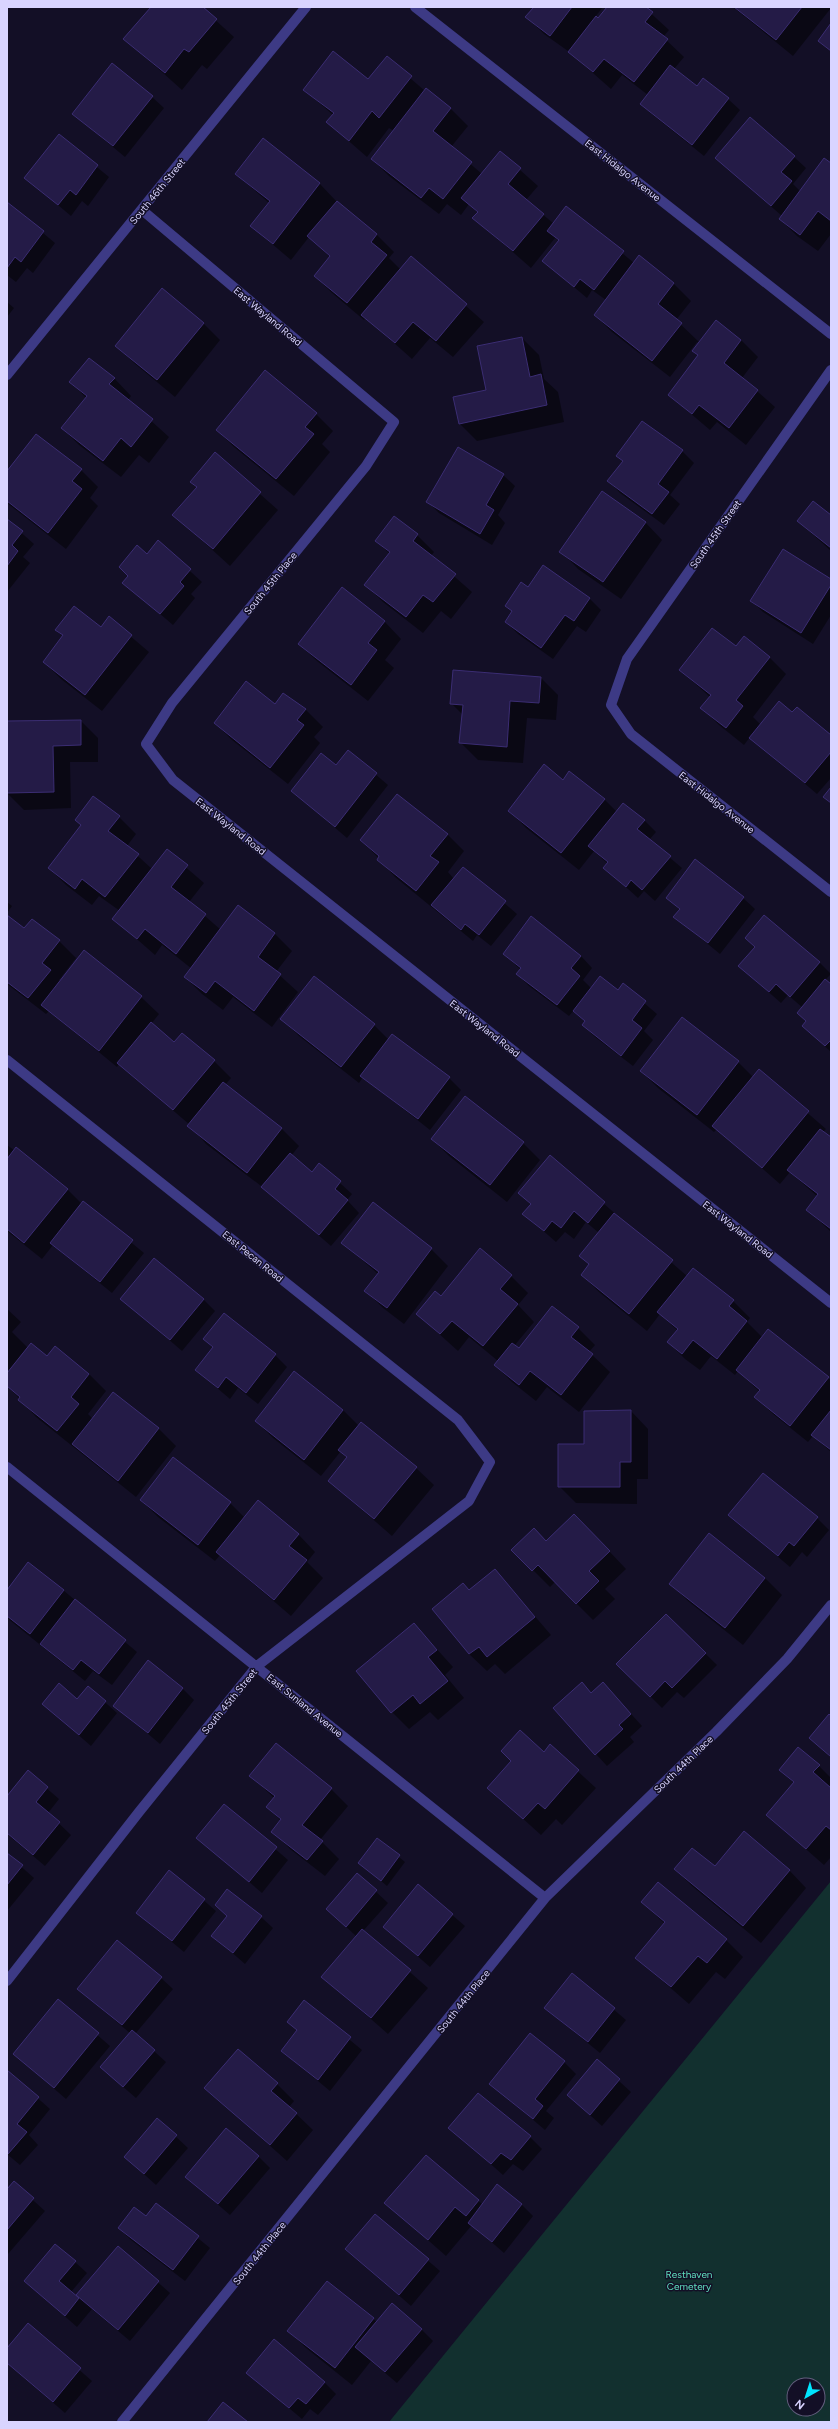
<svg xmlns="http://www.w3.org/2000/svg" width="838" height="2429" font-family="Figtree,sans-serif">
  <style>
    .green { fill: #12302f; fill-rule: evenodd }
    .shadow { fill: #0007 }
    .building { fill: #241b47; stroke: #3b2d73 }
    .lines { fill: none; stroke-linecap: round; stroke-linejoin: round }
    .minor { stroke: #3d3a85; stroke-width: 10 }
    .labels { text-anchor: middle; stroke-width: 3; stroke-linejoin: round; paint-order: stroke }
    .street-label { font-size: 10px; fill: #d9d4ff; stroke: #130f26 }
    .park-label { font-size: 10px; fill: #5fe0c0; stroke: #130f26 }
  </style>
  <rect width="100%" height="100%" fill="#130f26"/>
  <!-- green -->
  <path class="green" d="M831 1881V2422H389ZM794 2385H818V2409H794Z"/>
  <!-- shadow -->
  <path class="shadow" d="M152 7H201L234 37 207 69 202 65 182 90 125 39Z
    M535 7H603L595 17 598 20 608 7H644L669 30 663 37 684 57 674 69 697 87 728 99 740 110 704 156 653 115 641 104 648 95 622 75 611 89 568 51 544 34 527 17Z
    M733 7H831V8L793 56Z
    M387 58 425 91 451 109 468 126 451 147 482 174 500 152 538 186 526 200 554 224 567 207 634 263 639 257 674 284 691 301 676 320 699 342 716 321 741 340 758 357 742 378 775 407 746 445 717 422 710 430 669 395 699 356 693 350 699 343 697 342 670 377 612 332 595 315 606 300 592 290 587 298 543 261 559 241 555 238 531 268 474 218 478 213 469 204 461 215 447 204 439 214 389 176 372 159 394 131 389 128 367 157 327 122 333 115 305 90 369 81Z
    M152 97 164 108 125 157 73 114Z
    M59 136 109 177 88 206 82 201 71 216 26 178Z
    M263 140 320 184 337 202 377 235 394 252 389 258 401 270 411 257 484 322 453 357 430 338 412 359 366 318 364 320 332 293 315 276 330 257 309 237 291 260 251 226 269 203 236 174Z
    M794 157 806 168 793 184 801 192 831 164V234L818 251 797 236 780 219 782 216 716 158Z
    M7 203 55 243 33 273 27 268 16 282 7 275Z
    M7 302 14 308 7 317Z
    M203 323 220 340 175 397 134 363 117 346Z
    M522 338 539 355 544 379 558 392 564 422 477 441 460 424 488 390Z
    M114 378 131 396 128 400 169 437 149 463 139 455 121 477 79 445 62 428 86 398 71 382Z
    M316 414 333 431 322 444 330 452 294 496 234 447 217 430Z
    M682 451 694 463 670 495 680 504 664 525 620 493 609 481 623 461 618 456Z
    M215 454 278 510 230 566 174 515 197 487 192 482Z
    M81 470 98 487 90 498 98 506 66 549 7 503V473Z
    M503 475 515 486 498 515 505 523 492 545 439 513 428 502Z
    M831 516V551L798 521Z
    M7 520 34 544 23 557 30 563 7 592Z
    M645 522 662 540 621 599 578 569 561 551Z
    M417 535 434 552 431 556 472 592 451 619 441 611 423 633 383 602 366 585 390 554 376 541Z
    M158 542 202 582 191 594 195 598 173 625 124 583Z
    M831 580V615L813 644 763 612 752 601Z
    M528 589 589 598 601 610 586 632 577 626 553 659 518 634 506 622 513 612 506 606Z
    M109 618 149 652 102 711 61 679 44 662 64 636 57 630 101 628Z
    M384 621 401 639 385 660 394 668 368 701 317 661 299 644Z
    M769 657 786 674 753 717 761 725 793 714 831 736V778L817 794 750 737 744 745 719 725 702 708 710 697 680 670Z
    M541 678 558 695 556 720 527 718 523 763 478 760 460 742 463 715 451 703Z
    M284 694 306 710 323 727 314 737 320 743 288 784 232 740 215 723 275 705Z
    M81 721 98 738V762H70L71 808 24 810 7 793V722Z
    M348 751 388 785 347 838 292 791 337 767Z
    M563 781 604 799 617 812 644 820 656 832 649 840 682 868 655 901 644 891 638 898 605 868 608 864 594 851 579 870 526 828 509 810Z
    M94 798 119 817 136 834 127 846 152 869 167 851 204 883 189 902 221 930 239 907 275 934 292 951 276 972 298 992 272 1027 233 997 223 1010 202 994 185 977 192 969 162 945 155 955 114 919 120 911 99 896 92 905 66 885 49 868 82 826Z
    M447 834 464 851 448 872 454 879 463 868 517 914 491 946 477 935 473 941 395 877 362 840Z
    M667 897 743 898 755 909 720 954 675 917 680 910Z
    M7 902 12 906 7 913Z
    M7 916 25 930 59 941 76 958 59 980 61 981 84 952 141 997 159 1014 151 1024 175 1043 214 1061 231 1078 225 1085 282 1129 299 1146 291 1156 312 1173 319 1164 352 1194 347 1200 359 1213 331 1246 265 1189 206 1144 190 1125 119 1064 117 1067 49 1011 46 1014 7 984Z
    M746 938 819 962 831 974 825 980 831 985V1052L803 1026 807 1022 803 1008 788 995 781 1003 739 966 755 948Z
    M504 954 581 956 592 968 583 980 592 989 618 991 623 985 657 1014 644 1031 653 1040 633 1066 595 1037 583 1025 586 1022 574 1010 569 1016 529 986 517 974 521 970Z
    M282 1019 374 1025 389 1040 449 1078 461 1090 430 1130 363 1077 359 1083 299 1036Z
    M682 1019 738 1062 754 1078 759 1071 826 1129 823 1132 831 1139V1232L808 1210 818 1197 790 1172 780 1184 717 1129 714 1132 658 1088 641 1071Z
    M432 1139 523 1143 540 1160 507 1202 449 1156Z
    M7 1145 67 1189 82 1204 83 1203 144 1253 112 1293 53 1245 42 1259 7 1231Z
    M550 1157 687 1276 693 1269 733 1301 750 1318 747 1322 763 1338 831 1380V1452L813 1436 808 1442 773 1414 756 1397 760 1392 738 1371 735 1375 711 1356 700 1370 685 1359 668 1342 678 1331 660 1314 647 1331 599 1292 582 1275 590 1265 581 1256 599 1233 586 1222 574 1239 565 1232 556 1242 524 1214 531 1205 519 1193Z
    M343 1243 431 1249 448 1266 404 1324 383 1308 366 1291 378 1274Z
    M511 1276 528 1293 518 1305 534 1322 514 1346 519 1350 578 1328 595 1345 589 1352 610 1372 579 1412 547 1387 536 1401 512 1382 495 1365 498 1361 469 1337 458 1351 417 1314 441 1297Z
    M122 1299H203L215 1311 182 1351Z
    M7 1309 21 1322 12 1332 28 1348 89 1374 106 1391 88 1414 93 1419 113 1394 159 1429 176 1446 136 1497 36 1417 7 1385Z
    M204 1339 275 1355 287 1367 258 1404 238 1388 230 1399 196 1370 213 1348Z
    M295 1372 343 1410 359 1426 362 1423 416 1468 434 1485 392 1536 329 1481 347 1458 341 1451 321 1476 273 1438 256 1421Z
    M631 1411 648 1429V1479H637V1504L576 1503 559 1486 585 1445Z
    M141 1500 230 1503 245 1518 298 1534 315 1552 307 1562 323 1578 291 1616 220 1555 215 1561 158 1517Z
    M729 1515 817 1518 829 1530 807 1557 802 1552 790 1567Z
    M591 1532 626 1569 605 1589 615 1599 593 1620 555 1582 550 1587 513 1550Z
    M495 1570 551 1635 505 1674 495 1664 487 1671 469 1654 470 1591Z
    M765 1578 782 1595 743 1645 688 1601 671 1584Z
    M63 1590 137 1652 112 1685 93 1671 85 1681 7 1618V1592Z
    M666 1615 717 1665 684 1698 677 1692 662 1708 618 1664Z
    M414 1624 453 1667 445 1675 464 1698 438 1720 430 1712 409 1729 392 1712Z
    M603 1683 642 1726 630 1737 634 1742 607 1766 596 1754 592 1694Z
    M88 1687 117 1713 91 1746 43 1704 77 1700Z
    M182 1688 194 1700 160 1744 114 1705Z
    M831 1717V1758L810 1738Z
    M550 1746 596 1788 562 1825 556 1819 541 1835 489 1788 544 1753Z
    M819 1766 831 1778V1857L824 1865 767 1815 794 1783 780 1770Z
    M28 1772 59 1799 48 1813 71 1835 45 1866 7 1834V1797Z
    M251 1776 331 1789 348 1806 320 1840 339 1859 325 1876 290 1849 273 1831 281 1821 268 1807 274 1798Z
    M224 1805 288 1860 262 1893 198 1838Z
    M377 1839 405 1862 387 1886 360 1863Z
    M7 1854 34 1878 7 1911Z
    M715 1868 789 1870 806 1888 761 1943 692 1886 675 1869Z
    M170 1871 216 1911 184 1952 137 1913Z
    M357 1874 388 1903 363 1931 428 1988 388 2034 323 1977 356 1936 327 1909Z
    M418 1886 465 1926 430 1967 384 1927Z
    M642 1902 726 1940 743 1957 725 1979 716 1972 689 2004 636 1958 665 1924Z
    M216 1905 261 1917 273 1928 245 1964 213 1936 228 1917Z
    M572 1974 626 2020 600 2053 545 2008Z
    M161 1978 173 1989 135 2034 166 2062 136 2098 114 2079 131 2034 78 1989Z
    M58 2001 110 2046 66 2099 14 2054Z
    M304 2002 362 2050 330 2091 282 2051 298 2031 289 2022Z
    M597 2061 631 2092 602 2126 580 2106Z
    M564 2062 576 2074 546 2111 554 2118 545 2130 491 2084Z
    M7 2071 50 2109 29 2135 38 2145 20 2165 7 2154Z
    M277 2084 294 2101 289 2107 313 2130 287 2161 205 2088Z
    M158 2120 188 2148 156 2185 125 2157Z
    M450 2128 530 2137 542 2149 523 2171 513 2164 503 2175Z
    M258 2156 270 2168 230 2215 186 2177Z
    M426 2156 483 2205 521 2204 533 2216 504 2253 472 2225 446 2256 386 2203Z
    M14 2183 45 2211 8 2254 7 2191Z
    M156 2204 210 2248 185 2281 131 2240 119 2228 146 2217Z
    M375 2215 440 2271 411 2306 346 2249Z
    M118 2247 170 2293 130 2341 92 2309 77 2327 25 2281 75 2262 87 2273 71 2292 76 2296Z
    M327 2282 377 2322 421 2329 433 2341 397 2383 371 2361 352 2385 306 2348 289 2331Z
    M28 2325 92 2381 65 2413 7 2363V2349Z
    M247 2373 324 2382 336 2394 318 2415 310 2409 302 2419Z"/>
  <!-- building -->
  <path class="building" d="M151 7H203L217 19 189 52 184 49 165 73 123 39Z
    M534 7H572L550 36 525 17Z
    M607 7H646L653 12 645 22 668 39 634 82 604 59 593 72 568 52 596 16 598 18Z
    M734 7H802L776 40Z
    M831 23V51L818 41Z
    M333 51 368 79 387 56 412 76 379 118 372 111 349 141 326 122 334 113 303 90Z
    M112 63 153 96 113 146 72 114Z
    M670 65 697 86 703 78 729 98 692 145 640 104Z
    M426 88 451 108 433 131 472 162 443 199 429 188 421 198 371 159Z
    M750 117 795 156 781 172 792 181 771 206 715 158Z
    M59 134 98 165 76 195 70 190 58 205 24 178Z
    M263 138 320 183 273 244 250 226 270 201 235 174Z
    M500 151 521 168 508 184 544 214 513 251 472 218 478 212 461 198Z
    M824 158 831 163V221L818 211 800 235 779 219Z
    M337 201 377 234 371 242 387 255 347 303 314 276 330 256 307 236Z
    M7 202 44 231 21 262 15 257 7 268Z
    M566 206 624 251 594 290 580 279 574 287 542 261 559 240 547 231Z
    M639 255 674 283 658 304 682 323 652 361 594 315Z
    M411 256 467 304 436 341 413 322 395 343 361 315Z
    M162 288 204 323 157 380 115 346Z
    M716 320 741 340 724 363 758 390 729 428 699 405 692 414 668 395 698 355 692 351Z
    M522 337 530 377 541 374 547 405 459 424 453 397 486 390 477 346Z
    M89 358 115 378 109 384 153 419 131 447 121 438 103 461 61 428 87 396 69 382Z
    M265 370 317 413 305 427 314 434 276 479 216 430Z
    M642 421 683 450 658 484 669 492 652 514 607 481 623 461 616 456Z
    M36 434 82 469 72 481 82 489 48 533 7 501V471Z
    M458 447 504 474 486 505 494 510 480 534 426 502Z
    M215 452 261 492 213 549 172 515 197 487 190 482Z
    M602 491 646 522 603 582 559 552Z
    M813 501 831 515V548L797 521Z
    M394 516 418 534 413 541 456 574 433 602 423 595 406 617 364 585 390 552 375 541Z
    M7 519 23 531 12 545 18 551 7 566Z
    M158 540 191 569 180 582 184 586 160 614 122 583 128 576 119 567 137 545 147 554Z
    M783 549 831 579V585L801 633 750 601Z
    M543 565 590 598 574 621 565 615 541 648 505 622 512 611 505 606 521 582 528 587Z
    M342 587 385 621 368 643 377 650 351 685 298 644Z
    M74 606 101 627 109 616 132 635 85 695 43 662 63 635 55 630Z
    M712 628 736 646 744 636 770 657 736 700 743 706 726 728 700 708 711 695 679 670Z
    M453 670 541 677 539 703 510 701 507 747 459 743 463 705 450 704Z
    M246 681 275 704 283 693 306 709 297 720 304 725 270 768 214 723Z
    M779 701 792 712 797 707 831 735V752L805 783 749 738Z
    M81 720V745L53 746 54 792 7 793V721Z
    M348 750 377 773 335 827 291 791 321 753 336 765Z
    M544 764 563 780 569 771 605 799 561 853 508 811Z
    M831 787V803L823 797Z
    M397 794 448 834 430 856 439 862 416 891 377 860 379 856 360 840Z
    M93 796 120 816 108 831 139 854 105 897 82 879 75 889 48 868 81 825 75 820Z
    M623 803 645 820 637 829 671 856 642 890 631 880 626 887 603 868 608 862 588 846Z
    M167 849 188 865 171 887 206 914 176 954 145 929 137 939 112 919Z
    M695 859 744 897 708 943 673 917 680 909 666 898Z
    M463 867 506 901 479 935 465 924 461 930 431 905Z
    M238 905 275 933 258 957 281 974 254 1011 215 981 206 993 184 977Z
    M7 915 24 928 32 919 60 940 42 963 51 970 28 998 7 982Z
    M764 915 820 962 790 997 776 984 769 992 738 966 755 947 745 938Z
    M531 916 581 956 571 968 580 976 557 1005 516 974 521 968 503 954Z
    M84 950 142 996 99 1051 41 1005Z
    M314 976 375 1024 341 1067 280 1019Z
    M600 976 618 990 623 983 646 1001 632 1020 642 1028 621 1056 582 1025 585 1021 573 1011Z
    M825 979 831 984V1040L825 1046 802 1026 806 1021 797 1013Z
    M682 1017 739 1061 697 1115 640 1071Z
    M151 1022 174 1042 182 1033 215 1060 173 1110 117 1063Z
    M392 1034 450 1077 418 1119 360 1076Z
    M759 1069 809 1111 762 1168 712 1126Z
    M223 1082 282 1128 247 1173 187 1126Z
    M465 1096 524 1142 490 1185 431 1139Z
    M820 1129 831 1137V1229L806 1210 818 1194 787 1170Z
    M16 1147 68 1189 24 1243 7 1229V1159Z
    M290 1153 312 1172 319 1163 341 1181 335 1189 348 1200 319 1235 261 1187Z
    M550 1155 605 1202 588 1223 574 1211 561 1228 552 1221 544 1231 522 1214 531 1204 518 1193Z
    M83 1201 133 1240 100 1282 50 1243Z
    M373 1202 432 1248 387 1308 364 1291 379 1272 341 1243Z
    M614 1213 673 1260 629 1314 581 1275 589 1264 579 1256Z
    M480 1248 512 1275 500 1289 518 1304 483 1346 452 1321 440 1334 416 1314 435 1291 441 1296Z
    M154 1258 204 1299 170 1340 120 1299Z
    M693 1268 734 1300 729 1306 747 1321 717 1359 693 1340 682 1354 667 1342 678 1329 657 1312Z
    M552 1306 579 1327 571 1337 593 1354 561 1395 530 1371 519 1385 494 1365 512 1343 519 1348Z
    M224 1313 276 1354 246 1393 226 1377 218 1388 195 1370 213 1347 203 1339Z
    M768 1329 829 1377 790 1426 754 1397 760 1390 736 1370Z
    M31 1343 47 1356 55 1346 89 1374 71 1397 79 1404 57 1431 18 1400 20 1397 7 1386V1373Z
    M294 1371 343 1410 304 1460 255 1421Z
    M113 1392 159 1428 118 1481 72 1444Z
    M631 1410V1462H620V1487H558V1444H584V1411Z
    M831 1410V1450L811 1435Z
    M361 1422 417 1467 374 1519 328 1481 347 1457 338 1450Z
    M173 1457 231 1502 198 1545 140 1500Z
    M763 1473 818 1517 794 1546 789 1542 778 1556 728 1515Z
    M258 1500 299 1534 289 1546 307 1560 274 1600 216 1552Z
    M574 1514 610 1551 589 1571 599 1581 576 1604 538 1565 532 1571 511 1550 534 1528 546 1541Z
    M709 1533 765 1578 725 1628 669 1584Z
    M28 1562 64 1590 30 1634 7 1616V1590Z
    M495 1569 535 1617 487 1657 479 1647 469 1654 432 1609 463 1583 469 1590Z
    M75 1599 126 1640 99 1674 81 1660 73 1670 40 1644Z
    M666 1614 706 1653 672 1688 665 1681 650 1697 616 1664Z
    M414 1623 437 1650 428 1657 448 1681 420 1704 413 1695 391 1713 356 1671Z
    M148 1660 183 1688 148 1733 113 1706Z
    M582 1682 591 1693 603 1682 631 1714 619 1725 623 1729 595 1755 553 1708Z
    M59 1683 77 1699 88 1686 106 1701 79 1735 42 1704Z
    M829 1714 831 1716V1757L809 1738Z
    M520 1730 544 1752 550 1744 579 1770 545 1809 538 1803 523 1819 487 1788 511 1761 501 1751Z
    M276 1743 332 1788 302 1825 323 1841 307 1860 271 1832 281 1819 266 1807 275 1796 249 1776Z
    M798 1747 820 1765 813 1772 831 1788V1830L826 1826 806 1849 766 1815 794 1782 779 1770Z
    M28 1770 48 1787 36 1802 60 1822 33 1855 7 1833V1796Z
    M224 1804 277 1847 249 1882 196 1838Z
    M744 1831 790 1870 743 1926 674 1869 692 1848 715 1866Z
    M377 1838 400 1855 381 1881 358 1863Z
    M7 1853 23 1865 7 1885Z
    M169 1870 205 1899 172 1941 136 1913Z
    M357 1873 377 1890 346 1927 326 1909Z
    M658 1882 727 1939 707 1963 698 1956 671 1987 635 1958 665 1922 641 1902Z
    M418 1884 453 1914 418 1956 383 1927Z
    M227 1889 262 1916 233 1953 211 1936 227 1916 215 1905Z
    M362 1929 411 1970 371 2018 321 1977Z
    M117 1940 162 1977 122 2025 77 1989Z
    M572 1973 615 2008 588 2042 544 2008Z
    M58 1999 99 2033 54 2088 13 2054Z
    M304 2000 351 2037 318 2080 281 2051 297 2030 287 2022Z
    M132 2030 155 2050 123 2087 100 2067Z
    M530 2033 565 2061 535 2099 543 2106 533 2119 489 2084Z
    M238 2049 278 2083 271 2091 297 2113 270 2145 204 2088Z
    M597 2059 620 2079 590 2115 567 2095Z
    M7 2070 39 2097 17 2124 27 2132 8 2154Z
    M478 2093 531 2136 511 2160 501 2153 491 2164 448 2128Z
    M157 2118 177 2135 144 2174 124 2157Z
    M226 2128 259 2156 218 2204 185 2177Z
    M426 2155 479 2200 466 2216 455 2207 428 2240 384 2203Z
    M14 2181 34 2198 7 2230V2189Z
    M497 2184 522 2204 492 2242 468 2223Z
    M156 2203 199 2236 173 2270 118 2228 134 2207 146 2216Z
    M375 2214 429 2259 399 2295 345 2249Z
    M55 2244 76 2261 59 2281 79 2298 65 2316 24 2281Z
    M118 2246 159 2281 118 2330 76 2295Z
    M327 2281 374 2318 335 2368 287 2331Z
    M392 2303 422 2329 385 2372 355 2347Z
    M28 2323 81 2368 53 2402 7 2363V2348Z
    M274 2339 325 2382 306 2404 298 2398 289 2408 246 2373Z
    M223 2402 248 2422H207Z"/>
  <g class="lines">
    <!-- minor -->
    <path class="minor" d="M415 7 831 334
      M142 210 394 422 366 466 172 703 146 744 173 780 831 1303
      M831 370 627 659 611 705 631 734 831 892
      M7 375 306 7
      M7 1060 458 1420 490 1462 469 1501 257 1666 139 1812 7 1981
      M7 1467 545 1898
      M122 2422 545 1898 716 1732 787 1659 831 1605"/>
  </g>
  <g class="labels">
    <!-- street labels -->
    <g class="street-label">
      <text transform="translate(623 170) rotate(38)" y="4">East Hidalgo Avenue</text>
      <text transform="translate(157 191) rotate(-51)" y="4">South 46th Street</text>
      <text transform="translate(268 316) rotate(40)" y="4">East Wayland Road</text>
      <text transform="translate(715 534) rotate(-55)" y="4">South 45th Street</text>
      <text transform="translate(270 583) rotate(-51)" y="4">South 45th Place</text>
      <text transform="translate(717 802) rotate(38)" y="4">East Hidalgo Avenue</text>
      <text transform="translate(231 826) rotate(38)" y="4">East Wayland Road</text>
      <text transform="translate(485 1028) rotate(38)" y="4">East Wayland Road</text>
      <text transform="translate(738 1229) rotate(38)" y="4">East Wayland Road</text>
      <text transform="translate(253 1256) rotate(39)" y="4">East Pecan Road</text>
      <text transform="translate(229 1701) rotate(-51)" y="4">South 45th Street</text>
      <text transform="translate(305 1705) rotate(39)" y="4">East Sunland Avenue</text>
      <text transform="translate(683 1764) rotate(-44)" y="4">South 44th Place</text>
      <text transform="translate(463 2001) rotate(-51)" y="4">South 44th Place</text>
      <text transform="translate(259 2253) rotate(-51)" y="4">South 44th Place</text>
    </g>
    <!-- park labels -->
    <g class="park-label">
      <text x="689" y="2278">Resthaven<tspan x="689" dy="12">Cemetery</tspan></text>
    </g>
  </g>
  <!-- border -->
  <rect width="838" height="2429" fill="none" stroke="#d9d4ff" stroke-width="16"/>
  <!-- north arrow -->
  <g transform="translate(806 2397) rotate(219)"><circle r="19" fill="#130f26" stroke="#625e7d"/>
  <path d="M0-3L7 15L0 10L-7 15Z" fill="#00e5ff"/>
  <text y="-6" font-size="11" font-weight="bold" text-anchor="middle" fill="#d9d4ff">N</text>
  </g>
</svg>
